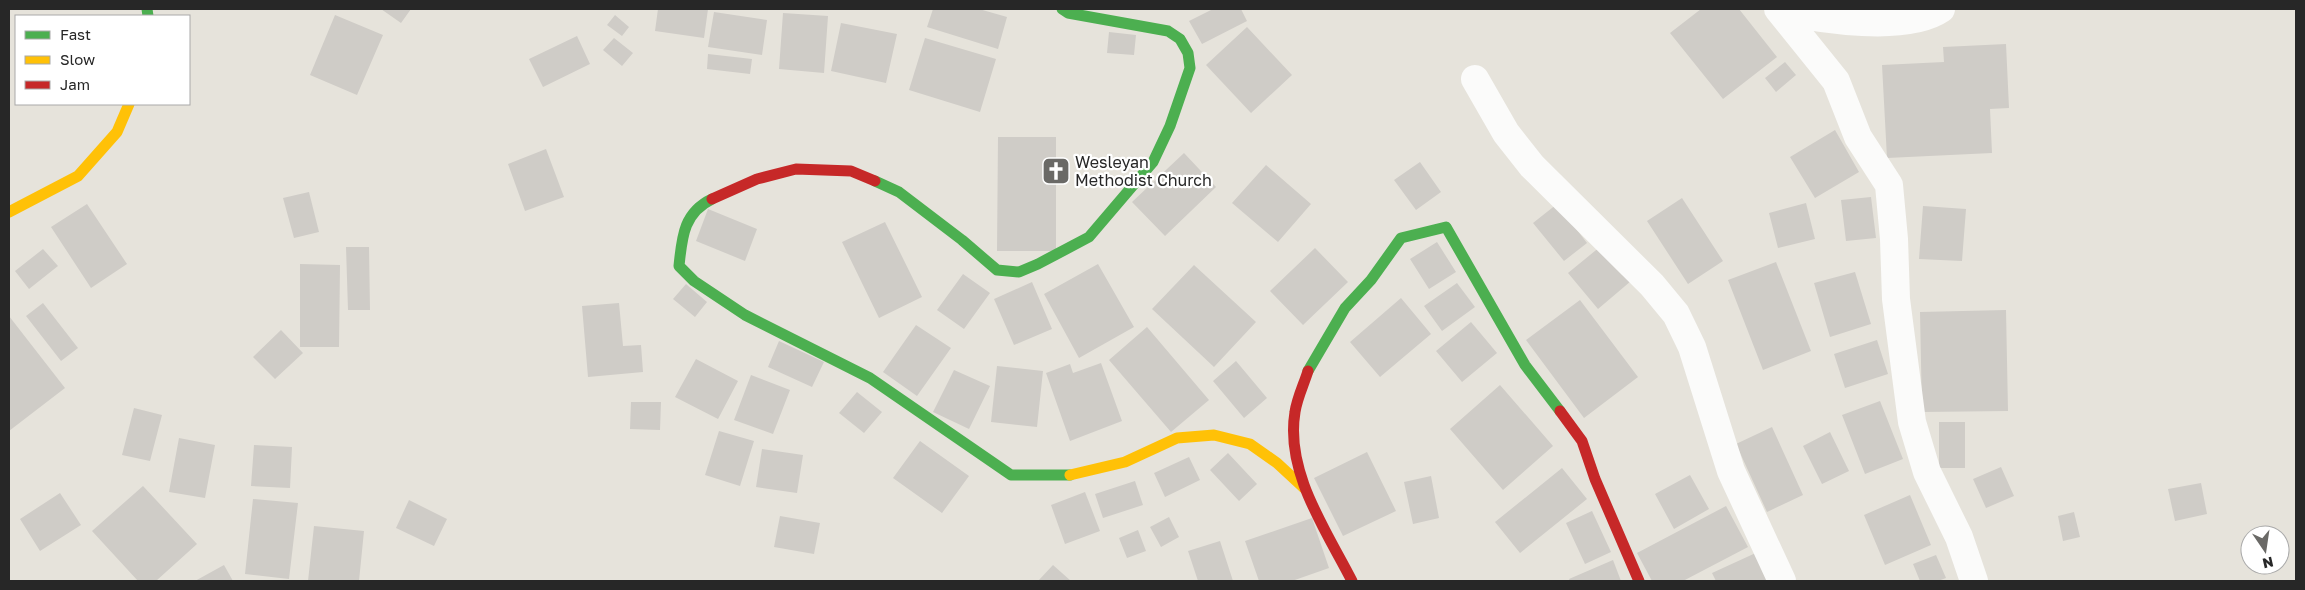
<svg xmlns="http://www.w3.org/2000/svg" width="2305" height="590" font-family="'Golos Text',sans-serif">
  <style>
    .building { fill: #cfccc7 }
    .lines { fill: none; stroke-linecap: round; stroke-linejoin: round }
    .street { stroke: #fbfbfa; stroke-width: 28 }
    .fast { stroke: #4caf50; stroke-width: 11 }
    .slow { stroke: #ffc107; stroke-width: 11 }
    .jam { stroke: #c62828; stroke-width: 11 }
    .labels { text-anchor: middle; stroke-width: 4.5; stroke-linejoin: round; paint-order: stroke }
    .poi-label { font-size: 16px; fill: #272727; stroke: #fff; text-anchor: start }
  </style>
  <rect width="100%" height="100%" fill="#e6e3db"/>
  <!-- building -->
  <path class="building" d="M381 9H411L401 23Z
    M658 9H708L704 38 655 31Z
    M933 9H979L1007 17 998 49 927 27Z
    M1213 9H1241L1247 21 1202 44 1189 21Z
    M1701 9H1739L1777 57 1723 99 1670 33Z
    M714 12 767 20 762 55 708 47Z
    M783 13 828 16 824 73 779 69Z
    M335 15 383 35 357 95 310 75Z
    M615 15 629 27 622 36 607 25Z
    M841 23 897 34 886 83 831 71Z
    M1247 27 1292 75 1251 113 1206 65Z
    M1109 32 1136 35 1134 55 1107 53Z
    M577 36 590 64 543 87 529 59Z
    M614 38 633 53 622 66 603 50Z
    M925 38 996 59 980 112 909 90Z
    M2006 44 2009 108 1990 109 1992 153 1887 158 1882 65 1944 62 1943 47Z
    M708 54 752 59 750 74 707 69Z
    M1785 62 1796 75 1776 92 1765 78Z
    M1835 130 1859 172 1815 198 1790 157Z
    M998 137H1056V251H997Z
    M546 149 564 197 525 211 508 164Z
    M1184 153 1216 187 1165 236 1132 202Z
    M1420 162 1441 192 1416 210 1394 180Z
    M1266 165 1311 204 1278 242 1232 203Z
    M309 192 319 232 294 238 283 198Z
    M1871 197 1876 238 1846 241 1841 200Z
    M1682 198 1723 261 1688 284 1647 221Z
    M1806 203 1815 239 1778 248 1769 213Z
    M87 204 127 264 91 288 51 227Z
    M1557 204 1587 243 1564 261 1533 223Z
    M1923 206 1966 209 1962 261 1919 259Z
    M708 209 757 229 745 261 696 241Z
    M885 222 922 297 879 318 842 242Z
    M1437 242 1456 272 1429 289 1410 259Z
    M1601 246 1631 281 1598 309 1568 273Z
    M346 247H369L370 310H348Z
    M1315 248 1348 282 1303 325 1270 291Z
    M43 249 58 266 29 289 15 271Z
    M1776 262 1811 351 1763 370 1728 280Z
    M300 264 340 265 339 347H300Z
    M1098 264 1134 327 1079 358 1044 294Z
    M1194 265 1256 322 1214 367 1152 309Z
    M1855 272 1871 324 1830 337 1814 283Z
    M963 274 990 293 964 329 937 310Z
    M1032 282 1052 329 1014 345 994 299Z
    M1457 283 1475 307 1442 331 1424 306Z
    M686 284 707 302 695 317 673 299Z
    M1401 298 1431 334 1380 377 1350 342Z
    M1580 300 1638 377 1584 418 1526 340Z
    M43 303 78 348 61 361 26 316Z
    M619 303 623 346 641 345 643 372 588 377 582 306Z
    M2006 310 2008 411 1922 412 1920 312Z
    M9 316 65 388 9 431Z
    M1471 322 1497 353 1462 382 1436 351Z
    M916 325 951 348 917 396 883 372Z
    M1147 327 1209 400 1171 432 1109 360Z
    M281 330 303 353 275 379 253 357Z
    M1877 340 1888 374 1845 388 1834 354Z
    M779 341 824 362 812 387 768 367Z
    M696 359 738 381 718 419 675 397Z
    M1236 361 1267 398 1244 418 1213 381Z
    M1101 363 1122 421 1070 441 1046 373 1070 364 1073 373Z
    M997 366 1043 371 1037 427 991 422Z
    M954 370 990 386 969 429 933 412Z
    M751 375 790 390 773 434 734 420Z
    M1500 385 1553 446 1503 490 1450 429Z
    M857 392 882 412 864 433 839 413Z
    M1880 401 1903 459 1865 474 1842 415Z
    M631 402H661L660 430 630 429Z
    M134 408 162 415 150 461 122 455Z
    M1939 422H1965V468H1939Z
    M1772 427 1803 495 1767 512 1736 444Z
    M719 431 754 441 740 486 705 475Z
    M1830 432 1849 471 1822 484 1803 446Z
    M179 438 215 445 205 498 169 492Z
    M920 441 969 476 942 513 893 478Z
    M254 445 292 447 290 488 251 486Z
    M762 449 803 455 797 493 756 487Z
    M1367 452 1396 511 1343 536 1314 478Z
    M1228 453 1257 484 1239 501 1210 470Z
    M1189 457 1200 480 1165 497 1154 473Z
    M2001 467 2014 496 1986 508 1973 479Z
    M1562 468 1587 499 1520 553 1495 522Z
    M1690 475 1709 509 1674 529 1655 494Z
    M1431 476 1439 518 1413 524 1404 482Z
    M1135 481 1143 505 1103 518 1095 494Z
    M2201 483 2207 514 2175 521 2168 489Z
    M143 486 197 544 156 581H138L92 531Z
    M1085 492 1100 531 1065 544 1051 505Z
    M60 493 81 525 40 551 20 519Z
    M1910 495 1931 545 1885 565 1864 515Z
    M253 499 298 503 289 579 245 574Z
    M409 500 447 519 434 546 396 528Z
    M1726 506 1748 547 1683 581H1652L1637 553Z
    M1592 511 1611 552 1585 564 1566 523Z
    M2074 512 2080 537 2063 541 2058 516Z
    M780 516 820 523 814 554 774 547Z
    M1169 517 1179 537 1161 547 1150 527Z
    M1312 518 1329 568 1292 581H1259L1245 541Z
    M314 526 364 531 359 581H308Z
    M1138 530 1146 551 1127 558 1119 538Z
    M1220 541 1233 581H1198L1188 551Z
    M1760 551 1774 581H1716L1712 573Z
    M1936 555 1946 578 1938 581H1920L1913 564Z
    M1613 560 1621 581H1570L1569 579Z
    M224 565 233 581H195Z
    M1053 565 1071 581H1038Z"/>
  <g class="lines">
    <!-- street -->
    <path class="street" d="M1778 9 1836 81 1858 137 1889 185 1894 239 1896 299 1912 422 1927 472 1959 537 1974 581
      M1781 11C1820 19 1906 33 1941 9
      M1475 79 1506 133 1532 166 1652 285 1676 314 1692 347 1731 471 1782 581"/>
    <!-- fast -->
    <path class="fast" d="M147 9 148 16
      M875 181 899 192 962 240 997 270 1019 272 1038 264 1089 237 1153 162 1170 126 1190 68 1188 53 1180 39 1168 31 1068 13 1062 9
      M712 199C683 213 682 238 679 266L694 281 745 315 870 378 1011 475H1070
      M1308 371 1345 308 1371 280 1401 238 1446 227 1525 365 1560 411"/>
    <!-- slow -->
    <path class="slow" d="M9 212 78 176 117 132 129 104
      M1070 475 1125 462 1177 438 1214 435 1250 444 1277 463 1304 488"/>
    <!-- jam -->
    <path class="jam" d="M712 199 757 179 796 169 851 171 875 181
      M1308 371C1304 384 1297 398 1295 412 1285 472 1326 530 1352 581
      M1560 411 1582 441 1595 479 1639 581"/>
  </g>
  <!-- icons -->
  <defs>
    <symbol id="church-square" viewBox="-11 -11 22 22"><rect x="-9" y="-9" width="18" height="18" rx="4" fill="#6a6966" stroke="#fff"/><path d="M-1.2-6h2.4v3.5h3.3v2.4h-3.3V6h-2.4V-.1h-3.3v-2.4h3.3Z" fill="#fff"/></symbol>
  </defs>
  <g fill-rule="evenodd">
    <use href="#church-square" x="1040" y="155" width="32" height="32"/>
  </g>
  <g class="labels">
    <!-- poi labels -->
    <g class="poi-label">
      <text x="1075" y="168">Wesleyan<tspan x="1075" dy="18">Methodist Church</tspan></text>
    </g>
  </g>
  <!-- border -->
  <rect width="2305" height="590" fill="none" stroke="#272727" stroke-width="20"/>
  <!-- legend -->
  <rect x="15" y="15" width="175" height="90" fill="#ffffff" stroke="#a9a9a9"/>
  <rect x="25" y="31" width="25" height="8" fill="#4caf50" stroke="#a9a9a9"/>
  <text x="60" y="40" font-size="15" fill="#272727">Fast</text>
  <rect x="25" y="56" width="25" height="8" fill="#ffc107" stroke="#a9a9a9"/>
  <text x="60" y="65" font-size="15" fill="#272727">Slow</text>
  <rect x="25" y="81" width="25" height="8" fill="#c62828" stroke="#a9a9a9"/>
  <text x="60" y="90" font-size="15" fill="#272727">Jam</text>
  <!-- north arrow -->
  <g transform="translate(2265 550) rotate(167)"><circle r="24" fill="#ffffff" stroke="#a9a9a9"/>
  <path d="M0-4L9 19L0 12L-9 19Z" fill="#6a6966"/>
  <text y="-8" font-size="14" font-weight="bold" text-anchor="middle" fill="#272727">N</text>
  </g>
</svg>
